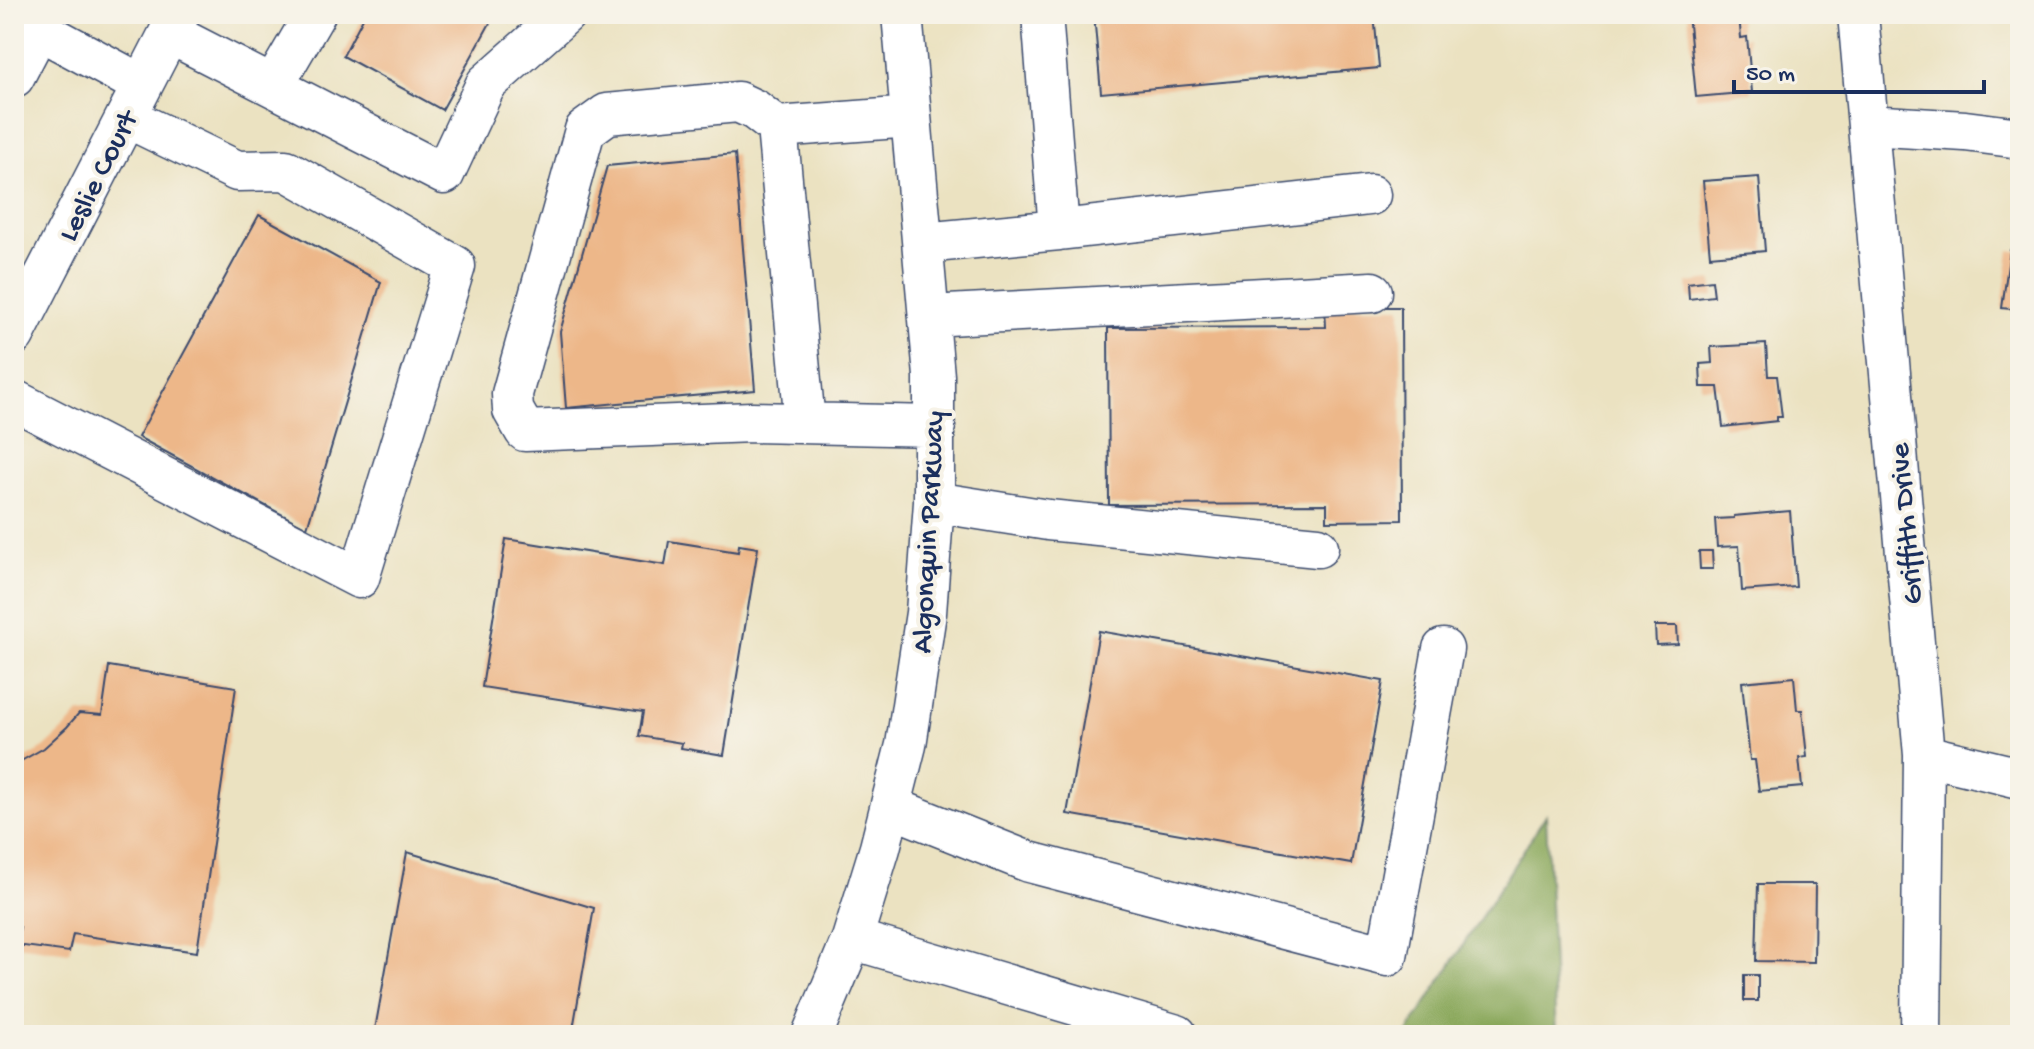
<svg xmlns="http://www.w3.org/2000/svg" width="2034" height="1049" font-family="'Gochi Hand',sans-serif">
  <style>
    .forest { fill: #8aa85b; stroke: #526c5c; stroke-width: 2 }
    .building { fill: #edb789 }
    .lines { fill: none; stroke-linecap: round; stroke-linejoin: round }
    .minor-casing { stroke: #3a4a6d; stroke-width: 43 }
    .minor { stroke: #fff; stroke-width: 40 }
    .labels { text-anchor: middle; stroke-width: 8; stroke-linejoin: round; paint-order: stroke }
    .street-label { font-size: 30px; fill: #1b2f5e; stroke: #f7f3e8 }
  </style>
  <rect width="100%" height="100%" fill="#f7f3e8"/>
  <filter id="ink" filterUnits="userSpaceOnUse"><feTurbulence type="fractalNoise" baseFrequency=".0125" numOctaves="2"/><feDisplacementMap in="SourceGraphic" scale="16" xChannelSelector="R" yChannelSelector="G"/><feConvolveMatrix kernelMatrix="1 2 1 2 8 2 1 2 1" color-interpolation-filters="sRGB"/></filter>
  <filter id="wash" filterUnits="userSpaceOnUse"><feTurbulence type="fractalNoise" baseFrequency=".006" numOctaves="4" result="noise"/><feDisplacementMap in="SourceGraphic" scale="32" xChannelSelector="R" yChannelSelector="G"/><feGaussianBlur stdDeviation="1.8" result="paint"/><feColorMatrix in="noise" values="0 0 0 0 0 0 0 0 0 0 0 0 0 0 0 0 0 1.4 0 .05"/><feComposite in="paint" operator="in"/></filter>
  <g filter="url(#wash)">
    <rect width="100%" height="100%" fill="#ebe2c1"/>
    <!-- forest -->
    <path class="forest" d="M1546 815 1556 1035H1406Z"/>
    <g id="blocks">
      <!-- building -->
      <path class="building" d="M365 14H495L442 110 343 56Z
        M1094 14H1374L1379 68 1101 93Z
        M1688 14H1739L1741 38 1747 37 1752 92 1696 97Z
        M735 154 755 390 566 408 560 332 607 166Z
        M1759 177 1765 251 1710 256 1703 181Z
        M259 215 381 282 307 528 138 437Z
        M2010 250 2020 252V310L2002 308Z
        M1712 280 1714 296 1689 299 1688 283Z
        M1325 307H1401L1402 520 1327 521V504L1109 505 1108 328 1326 327Z
        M1766 344 1768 376H1777L1782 417H1777V421L1723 427 1718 387H1701L1700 364 1712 363 1711 347Z
        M1790 511 1796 587 1742 591 1739 546 1717 547 1715 519 1734 518V516Z
        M506 539 665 565 669 541 738 552 739 545 758 548 724 755 681 748 682 743 639 736 643 712 482 687Z
        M1699 551H1712L1713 569H1700Z
        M1655 626H1677L1678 644 1656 645Z
        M1099 631 1383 681 1351 864 1067 814Z
        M109 666 236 687 197 952 73 934 69 952 16 945 20 927 14 926V765L44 748 67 727 79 713 102 715Z
        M1794 677 1797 710H1802L1807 757 1799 758 1802 787 1759 791 1755 760H1750L1742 682Z
        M407 852 594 908 572 1035H374Z
        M1758 884H1815L1814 962 1756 961Z
        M1744 975H1758V1001H1744Z"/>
    </g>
  </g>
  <g filter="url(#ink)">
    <use href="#blocks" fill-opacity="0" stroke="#3a4a6d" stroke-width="2"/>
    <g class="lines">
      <defs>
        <path id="minor" d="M1858 14 1924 755 1921 1035
          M14 16 142 85
          M169 33 444 174 486 84 565 14
          M14 77 39 29
          M273 86 315 14
          M911 117 777 127 755 110 738 102 607 114 585 130 512 394 513 410 525 431 752 422 935 426
          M1868 125 1965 131 2020 138
          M777 127 805 423
          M1059 230 1370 195
          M923 243 1059 230 1042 14
          M929 316 1372 292
          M14 335 179 14
          M14 400 359 578 455 266 286 170 237 171 126 117
          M934 502 1048 520 1318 547
          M1924 755 2020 778
          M891 807 1029 862 1387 956 1443 649
          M852 939 1177 1035
          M812 1035 852 939 880 848 906 745 926 613 934 502V376L902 14"/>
      </defs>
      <!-- minor casing -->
      <use href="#minor" class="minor-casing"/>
      <!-- minor -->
      <use href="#minor" class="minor"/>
    </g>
  </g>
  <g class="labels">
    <!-- street labels -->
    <g class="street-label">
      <text transform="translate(96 175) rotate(-63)" y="10">Leslie Court</text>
      <text transform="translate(1904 524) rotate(-95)" y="10">Griffith Drive</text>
      <text transform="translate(926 532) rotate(-87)" y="10">Algonquin Parkway</text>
    </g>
  </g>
  <!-- margin -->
  <rect width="2034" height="1049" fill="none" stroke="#f7f3e8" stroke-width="48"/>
  <!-- scale -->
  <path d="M1734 80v12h250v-12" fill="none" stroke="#1b2f5e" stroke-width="4"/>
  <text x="1746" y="80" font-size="24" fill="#1b2f5e" stroke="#f7f3e8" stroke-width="6" paint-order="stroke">50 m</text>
</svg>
